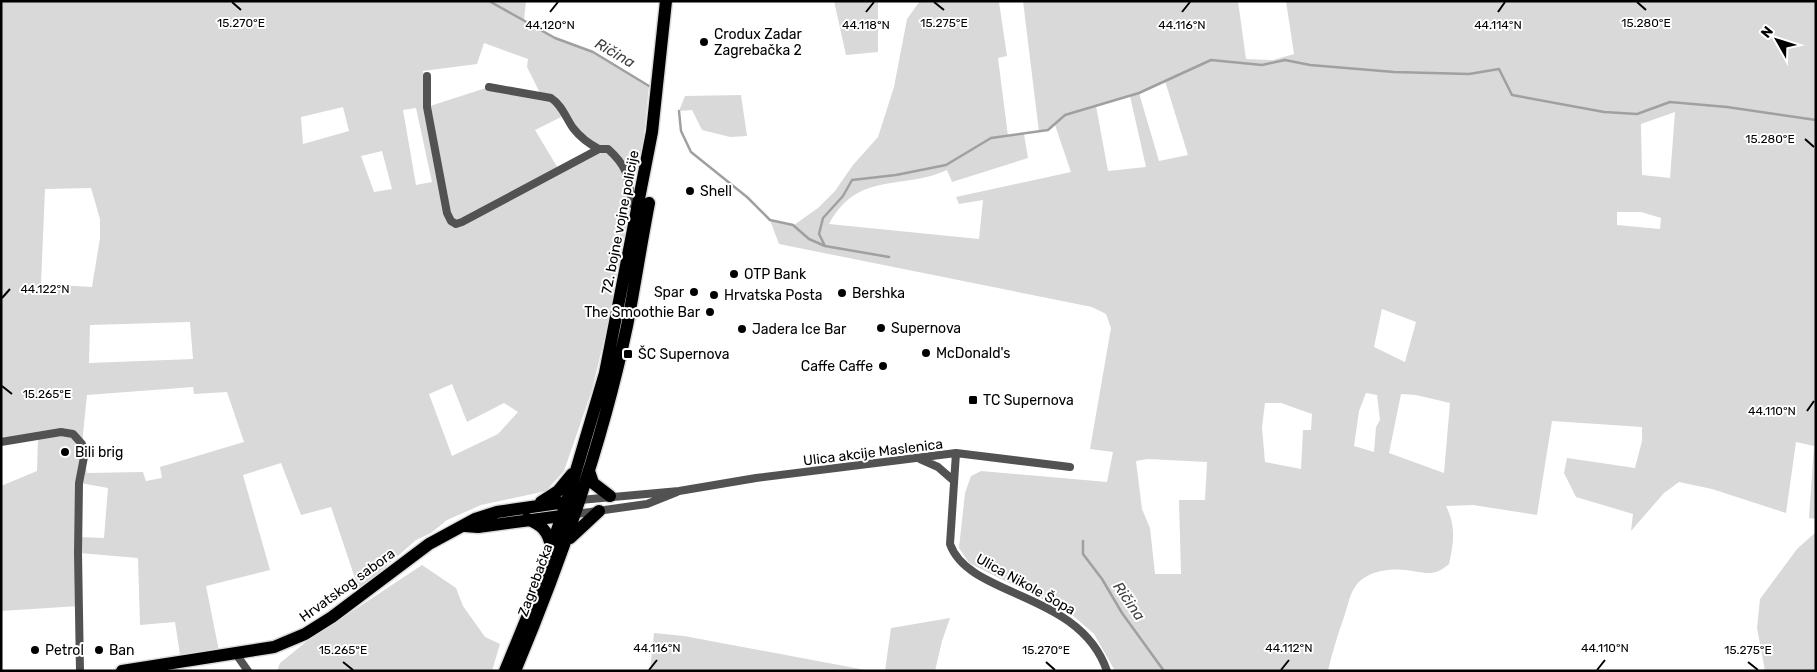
<svg xmlns="http://www.w3.org/2000/svg" width="1817" height="672" font-family="Rubik,sans-serif">
  <style>
    .green { fill: #d9d9d9; fill-rule: evenodd }
    .lines { fill: none; stroke-linecap: round; stroke-linejoin: round }
    .stream { stroke: #a0a0a0; stroke-width: 2.5 }
    .primary-casing { stroke: #dbdbdb; stroke-width: 15 }
    .street { stroke: #525252; stroke-width: 8 }
    .primary { stroke: #000; stroke-width: 12 }
    .ticks { fill: none; stroke: #000; stroke-width: 2 }
    .poi-dot { fill: #000; stroke: #fff; stroke-width: 2 }
    .labels { text-anchor: middle; stroke-width: 4; stroke-linejoin: round; paint-order: stroke }
    .poi-label { font-size: 14px; fill: #000; stroke: #fff; text-anchor: start }
    .street-label { font-size: 14px; fill: #000; stroke: #fff }
    .water-label { font-size: 15px; font-style: italic; fill: #414141; stroke: #fff }
    .ticks-label { font-size: 12px; text-anchor: middle; fill: #000; stroke: #fff; stroke-width: 4; stroke-linejoin: round; paint-order: stroke }
  </style>
  <rect width="100%" height="100%" fill="#fff"/>
  <!-- green -->
  <path class="green" d="M1 1H526L524 20 555 38 593 52 649 86 639 184 621 269 592 390 564 471 546 491 481 505 447 520 431 533 416 540 359 590 331 507 301 515 281 463 243 475 270 570 206 586 220 656 181 661 175 622 140 625 138 558 79 553V606L1 611V486L37 471 38 436 1 441ZM484 43 528 59 527 67 541 95 489 87 427 107 423 71 477 64ZM343 107 349 131 303 144 301 117ZM416 108 432 182 416 185 403 110ZM565 115 598 150 559 170 535 130ZM382 151 392 189 374 192 361 156ZM91 188 100 219V238L92 287 41 284 45 189ZM190 322 193 359 89 363 90 325ZM452 384 467 422 504 403 518 412 498 434 452 456 429 394ZM193 387 194 394 227 392 244 442 160 467 162 478 146 481 143 472 87 473 82 444 87 395ZM80 483 108 488 104 538 80 537Z
    M834 1H878V52L846 55Z
    M920 1H1003L999 2 1007 56 998 58 1008 136 1024 134 1028 158 952 182 947 170C900 191 859 170 829 224L979 239 983 200 959 204 956 197 1071 172 1055 125 1048 130 1039 132 1023 1H1238L1246 59 1273 60 1294 54 1286 1H1816V519L1809 518 1814 446 1796 442 1786 513 1712 489 1679 482 1664 493 1631 531 1633 514 1576 497 1564 473 1567 458 1635 468 1642 441V427L1552 421 1537 515 1473 505 1446 506C1456 526 1454 542 1449 564 1433 578 1425 572 1406 570 1389 568 1365 571 1355 587 1349 595 1347 610 1343 620 1337 637 1332 653 1328 671H1115L1094 634 1070 613 969 563 959 548 965 493 971 476 981 471 1107 482 1113 452 1090 449 1111 328 1106 314 1092 307 779 244 770 220 794 225 818 208 835 191 853 165 878 137 894 87 907 19ZM1165 81 1188 155 1159 161 1139 93ZM1130 96 1146 167 1108 171 1096 106ZM1675 112 1670 178 1642 175 1641 124ZM1617 212H1641L1661 218 1660 229 1617 225ZM1382 309 1416 322 1405 362 1374 347ZM1366 393 1377 395 1380 420 1376 427 1374 452 1354 446 1359 411ZM1401 394 1416 395 1450 403 1444 473 1389 453ZM1265 403H1281L1312 414 1311 430H1303L1301 469 1265 462 1262 428ZM1148 459 1207 462 1205 500H1179L1181 574H1155L1150 528 1142 509 1136 461Z
    M741 95 747 136 730 137 702 130 692 110 679 111 685 96Z
    M1816 532V671H1765L1757 628 1760 599 1797 549Z
    M422 565 456 588 463 606 485 637 500 644 492 671H277L280 663 306 642Z
    M950 618 942 641 935 671H885L891 628Z
    M654 633 684 636 871 671H650Z"/>
  <g class="lines">
    <!-- stream -->
    <path class="stream" d="M489 1 555 38 593 52 649 86
      M679 111 681 131 691 152 747 197 770 220 793 225 809 239 825 246 889 257
      M825 246 819 234 823 218 843 196 852 180 896 175 946 165 991 138 1048 130 1065 115 1139 93 1211 60 1262 65 1285 60 1310 65 1394 72 1469 74 1499 69 1512 95 1604 112 1637 114 1670 102 1727 107 1816 120
      M1083 541V554L1102 579 1122 613 1164 671"/>
    <defs>
      <path id="primary" d="M589 471 593 483 610 496
        M541 502 558 491 572 474
        M527 519C541 524 548 531 551 546
        M465 526 478 527 569 515
        M570 538 599 511
        M122 671 274 647 305 634 332 617 429 544 475 519 497 512 573 501
        M505 671 528 615 567 501 605 373 652 132 666 1
        M515 671C562 559 602 445 627 326 635 285 641 244 649 203"/>
    </defs>
    <!-- primary casing -->
    <use href="#primary" class="primary-casing"/>
    <!-- street -->
    <path class="street" d="M427 76V107L447 213 451 221 456 224 462 222 599 149H608C629 168 628 178 632 204L639 207
      M489 87 551 98C562 105 566 118 573 128 580 137 589 144 599 149
      M1 442 61 432 73 434 82 444 84 457 79 483 78 553 80 671
      M956 453 950 544C969 598 1080 591 1107 671
      M920 459 938 467 954 481
      M580 500 679 491 756 478 956 453 1070 467
      M576 514 647 504 677 492
      M236 654 248 671"/>
    <!-- primary -->
    <use href="#primary" class="primary"/>
  </g>
  <!-- ticks -->
  <path class="ticks" d="M232 2 241 10M934 2 944 10M1637 2 1646 10M550 12 558 2M866 12 874 2M1182 12 1190 2M1498 12 1505 2M1805 139 1814 147M2 298 10 289M2 386 12 394M1807 411 1814 401M343 662 353 670M1046 662 1055 670M1748 662 1758 670M649 670 657 660M1281 670 1289 660M1597 670 1605 660"/>
  <!-- markers -->
  <g class="poi-dot">
    <circle cx="704" cy="42" r="5"/>
    <circle cx="690" cy="191" r="5"/>
    <circle cx="734" cy="274" r="5"/>
    <circle cx="694" cy="292" r="5"/>
    <circle cx="842" cy="293" r="5"/>
    <circle cx="714" cy="295" r="5"/>
    <circle cx="710" cy="312" r="5"/>
    <circle cx="881" cy="328" r="5"/>
    <circle cx="742" cy="329" r="5"/>
    <circle cx="926" cy="353" r="5"/>
    <rect x="623" y="349" width="10" height="10" rx="2.5"/>
    <circle cx="883" cy="366" r="5"/>
    <rect x="968" y="395" width="10" height="10" rx="2.5"/>
    <circle cx="65" cy="452" r="5"/>
    <circle cx="35" cy="650" r="5"/>
    <circle cx="99" cy="650" r="5"/>
  </g>
  <g class="labels">
    <!-- poi labels -->
    <g class="poi-label">
      <text x="714" y="39">Crodux Zadar<tspan x="714" dy="16">Zagrebačka 2</tspan></text>
      <text x="700" y="196">Shell</text>
      <text x="744" y="279">OTP Bank</text>
      <text x="684" y="297" text-anchor="end">Spar</text>
      <text x="852" y="298">Bershka</text>
      <text x="724" y="300">Hrvatska Posta</text>
      <text x="700" y="317" text-anchor="end">The Smoothie Bar</text>
      <text x="891" y="333">Supernova</text>
      <text x="752" y="334">Jadera Ice Bar</text>
      <text x="936" y="358">McDonald's</text>
      <text x="638" y="359">ŠC Supernova</text>
      <text x="873" y="371" text-anchor="end">Caffe Caffe</text>
      <text x="983" y="405">TC Supernova</text>
      <text x="75" y="457">Bili brig</text>
      <text x="45" y="655">Petrol</text>
      <text x="109" y="655">Ban</text>
    </g>
    <!-- street labels -->
    <g class="street-label">
      <text transform="translate(620 222) rotate(-79)" y="5">72. bojne vojne policije</text>
      <text transform="translate(873 452) rotate(-7)" y="5">Ulica akcije Maslenica</text>
      <text transform="translate(535 580) rotate(-70)" y="5">Zagrebačka</text>
      <text transform="translate(1026 584) rotate(29)" y="5">Ulica Nikole Šopa</text>
      <text transform="translate(347 585) rotate(-36)" y="5">Hrvatskog sabora</text>
    </g>
    <!-- water labels -->
    <g class="water-label">
      <text transform="translate(615 53) rotate(30)" y="5">Ričina</text>
      <text transform="translate(1129 601) rotate(55)" y="5">Ričina</text>
    </g>
  </g>
  <g class="ticks-label">
    <text x="241" y="27">15.270°E</text>
    <text x="944" y="27">15.275°E</text>
    <text x="1646" y="27">15.280°E</text>
    <text x="550" y="29">44.120°N</text>
    <text x="866" y="29">44.118°N</text>
    <text x="1182" y="29">44.116°N</text>
    <text x="1498" y="29">44.114°N</text>
    <text x="1770" y="143">15.280°E</text>
    <text x="45" y="293">44.122°N</text>
    <text x="47" y="398">15.265°E</text>
    <text x="1772" y="415">44.110°N</text>
    <text x="657" y="652">44.116°N</text>
    <text x="1289" y="652">44.112°N</text>
    <text x="1605" y="652">44.110°N</text>
    <text x="343" y="654">15.265°E</text>
    <text x="1046" y="654">15.270°E</text>
    <text x="1748" y="654">15.275°E</text>
  </g>
  <!-- border -->
  <rect width="1817" height="672" fill="none" stroke="#000000" stroke-width="5"/>
  <!-- north arrow -->
  <g transform="translate(1777 40) rotate(309)" stroke="#ffffff" stroke-width="4" paint-order="stroke">
  <path d="M0-4L9 19L0 12L-9 19Z" fill="#000000"/>
  <text y="-8" font-size="14" font-weight="bold" text-anchor="middle" fill="#000000">N</text>
  </g>
</svg>
